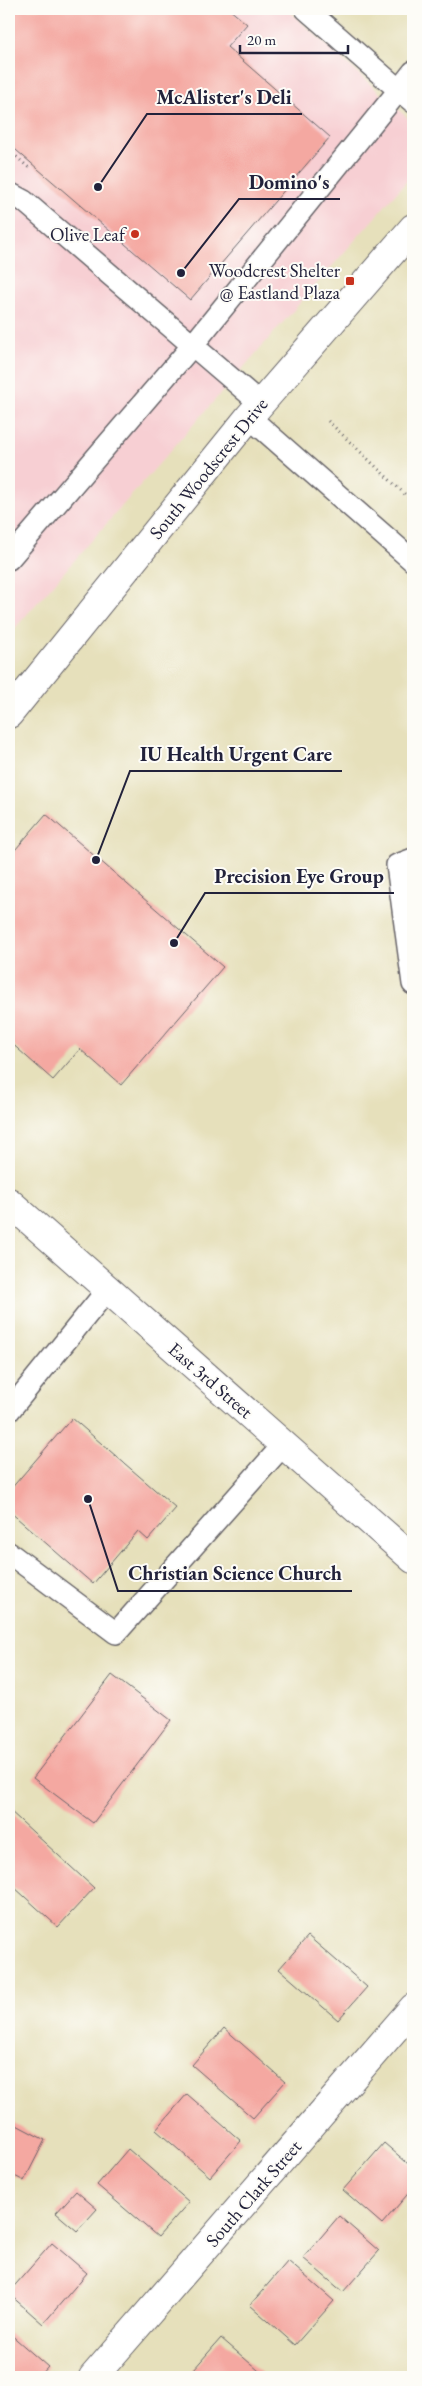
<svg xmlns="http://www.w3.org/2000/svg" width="422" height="2386" font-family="'EB Garamond',serif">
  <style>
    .built { fill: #f7cfd3 }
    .building { fill: #f4a8a1 }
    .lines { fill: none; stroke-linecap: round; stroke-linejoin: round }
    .lane-casing { stroke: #676468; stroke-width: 24 }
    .street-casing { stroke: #676468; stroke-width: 30 }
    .primary-casing { stroke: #676468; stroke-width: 30 }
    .path { stroke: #676468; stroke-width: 3; stroke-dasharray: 1 4; stroke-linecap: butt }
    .lane { stroke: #fff; stroke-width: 21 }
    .street { stroke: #fff; stroke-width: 28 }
    .primary { stroke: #fff; stroke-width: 28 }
    .poi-dot { fill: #c8321e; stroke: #fdfcf7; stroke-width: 2 }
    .labels { text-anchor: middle; stroke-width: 4; stroke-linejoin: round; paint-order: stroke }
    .poi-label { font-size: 19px; fill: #22223b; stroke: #fdfcf7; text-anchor: end }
    .street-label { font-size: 19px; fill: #22223b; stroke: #fdfcf7 }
    .leader { fill: none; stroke: #22223b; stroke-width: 2 }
    .callout-dot { fill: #22223b; stroke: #fdfcf7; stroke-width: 2 }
    .callout-label { font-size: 20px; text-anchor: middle; font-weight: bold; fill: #22223b; stroke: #fdfcf7; stroke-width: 4; stroke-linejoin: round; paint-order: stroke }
  </style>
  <rect width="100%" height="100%" fill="#fdfcf7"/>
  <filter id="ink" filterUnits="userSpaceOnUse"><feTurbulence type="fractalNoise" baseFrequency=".02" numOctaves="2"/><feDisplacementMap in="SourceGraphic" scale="10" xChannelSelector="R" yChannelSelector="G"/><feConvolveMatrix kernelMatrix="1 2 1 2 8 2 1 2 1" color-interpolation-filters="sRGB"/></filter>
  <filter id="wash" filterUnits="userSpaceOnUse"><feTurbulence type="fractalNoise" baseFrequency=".0096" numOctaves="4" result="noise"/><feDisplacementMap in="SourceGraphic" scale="20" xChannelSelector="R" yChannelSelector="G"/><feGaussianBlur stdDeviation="1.12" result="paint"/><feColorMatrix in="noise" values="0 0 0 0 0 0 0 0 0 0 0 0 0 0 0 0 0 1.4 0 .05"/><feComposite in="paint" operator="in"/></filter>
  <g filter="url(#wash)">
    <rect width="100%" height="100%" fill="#e6e0bb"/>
    <!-- built -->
    <path class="built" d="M9 9H287L413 123V174L9 635Z"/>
    <g id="blocks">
      <!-- building -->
      <path class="building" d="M9 9H229L247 24 227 47 330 137 190 300 9 144Z
        M46 814 223 967 121 1085 80 1049 53 1080 9 1041V857Z
        M72 1418 176 1508 148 1540 138 1531 93 1584 9 1511V1491Z
        M112 1675 171 1720 93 1823 33 1778Z
        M9 1810 94 1888 58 1927 14 1887 9 1893Z
        M308 1936 367 1987 338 2020 279 1969Z
        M224 2028 285 2082 253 2118 192 2065Z
        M187 2094 241 2141 210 2177 156 2130Z
        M9 2121 45 2140 24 2181 9 2173Z
        M384 2143 413 2168V2188L382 2224 343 2190Z
        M128 2149 189 2202 158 2237 97 2185Z
        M76 2191 97 2209 77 2231 56 2213Z
        M339 2216 379 2251 343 2292 303 2258Z
        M52 2243 87 2273 43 2324 9 2294V2292Z
        M288 2261 334 2301 295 2345 250 2305Z
        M9 2333 48 2367 39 2377H9Z
        M221 2338 266 2377H187Z"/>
    </g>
  </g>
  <g filter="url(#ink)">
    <use href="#blocks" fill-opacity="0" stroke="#676468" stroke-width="1"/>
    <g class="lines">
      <defs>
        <path id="lane" d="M413 72 399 90 413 102
          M9 193 24 201 261 404
          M249 417 413 561
          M9 559 192 346 399 90 306 9
          M413 859 397 865 413 984
          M9 1411 108 1289
          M9 1553 116 1633 284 1444"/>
        <path id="street" d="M9 714 249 417 413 228
          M93 2377 413 2008"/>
        <path id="primary" d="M9 1202 413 1559"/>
      </defs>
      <!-- lane casing -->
      <use href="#lane" class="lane-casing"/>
      <!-- street casing -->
      <use href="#street" class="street-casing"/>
      <!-- primary casing -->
      <use href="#primary" class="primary-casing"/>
      <!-- path -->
      <path class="path" d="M9 150 29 168
        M328 421 413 502"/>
      <!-- lane -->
      <use href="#lane" class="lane"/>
      <!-- street -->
      <use href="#street" class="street"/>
      <!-- primary -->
      <use href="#primary" class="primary"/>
    </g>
  </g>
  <!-- markers -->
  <g class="poi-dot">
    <circle cx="135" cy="234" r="5"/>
    <rect x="345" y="276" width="10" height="10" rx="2.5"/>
  </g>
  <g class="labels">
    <!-- poi labels -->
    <g class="poi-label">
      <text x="125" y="241">Olive Leaf</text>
      <text x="340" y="277">Woodcrest Shelter<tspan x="340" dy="22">@ Eastland Plaza</tspan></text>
    </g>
    <!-- street labels -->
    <g class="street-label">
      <text transform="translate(208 468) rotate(-51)" y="7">South Woodscrest Drive</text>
      <text transform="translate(211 1380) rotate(41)" y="7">East 3rd Street</text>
      <text transform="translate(253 2193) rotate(-49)" y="7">South Clark Street</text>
    </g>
  </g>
  <!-- callouts -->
  <path class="leader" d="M98 187L147 114H302M181 273L239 199H340M96 860L130 771H342M174 943L205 893H394M88 1499L118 1591H352"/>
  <g class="callout-dot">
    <circle cx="98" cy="187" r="5"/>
    <circle cx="181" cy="273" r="5"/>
    <circle cx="96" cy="860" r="5"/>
    <circle cx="174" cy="943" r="5"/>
    <circle cx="88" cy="1499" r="5"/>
  </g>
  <g class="callout-label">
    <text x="224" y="104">McAlister's Deli</text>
    <text x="289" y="189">Domino's</text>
    <text x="236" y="761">IU Health Urgent Care</text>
    <text x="299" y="883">Precision Eye Group</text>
    <text x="235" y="1580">Christian Science Church</text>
  </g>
  <!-- margin -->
  <rect width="422" height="2386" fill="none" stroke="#fdfcf7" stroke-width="30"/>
  <!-- scale -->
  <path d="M240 45v8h108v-8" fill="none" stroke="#22223b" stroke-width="2.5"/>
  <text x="247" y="45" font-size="15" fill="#22223b" stroke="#fdfcf7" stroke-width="4" paint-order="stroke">20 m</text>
</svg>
